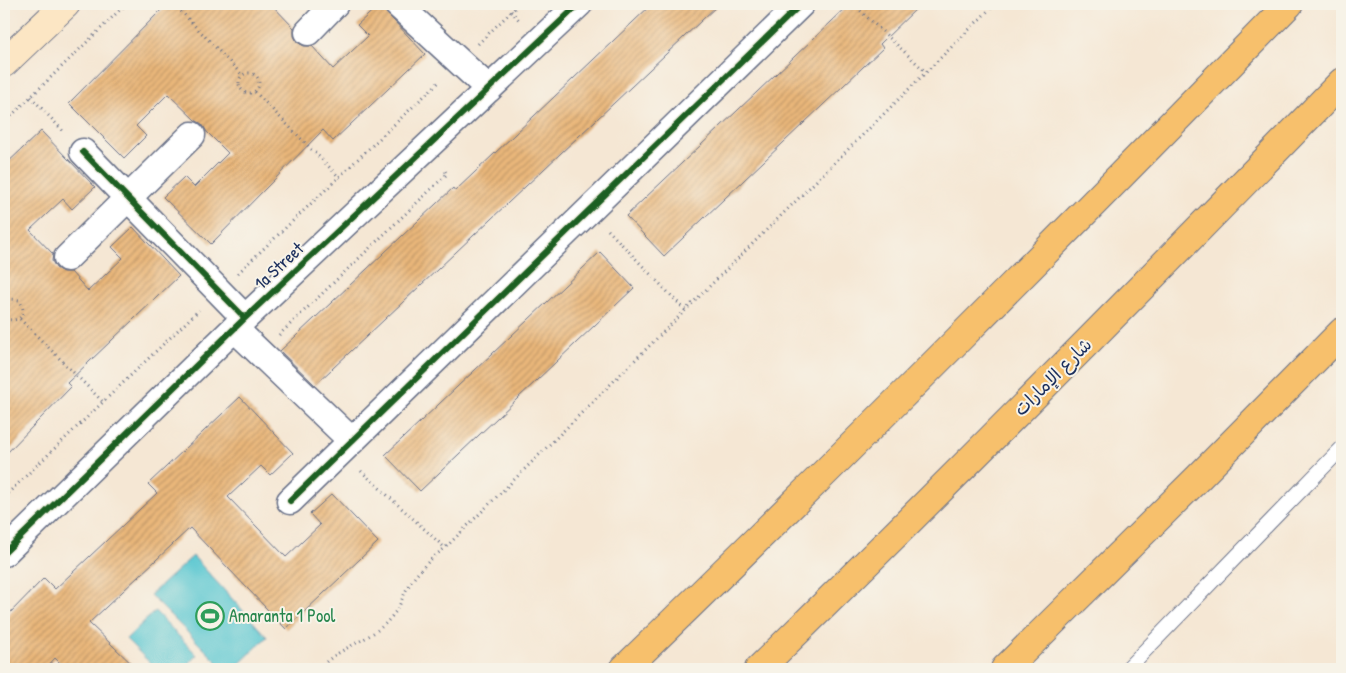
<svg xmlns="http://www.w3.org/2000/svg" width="1346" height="673" font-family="'Patrick Hand','Playpen Sans Arabic',sans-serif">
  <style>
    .water { fill: #5ac7d1; stroke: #3a7b98 }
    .building { fill: url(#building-hatch) }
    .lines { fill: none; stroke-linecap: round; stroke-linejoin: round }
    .lane-casing { stroke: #676f87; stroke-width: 16 }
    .street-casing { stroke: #676f87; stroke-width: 29 }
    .secondary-casing { stroke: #676f87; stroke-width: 30 }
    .highway-casing { stroke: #676f87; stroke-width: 30 }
    .path { stroke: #676f87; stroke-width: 3; stroke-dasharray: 1 4; stroke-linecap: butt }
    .lane { stroke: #fff; stroke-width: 14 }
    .street { stroke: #fff; stroke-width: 26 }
    .secondary { stroke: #fce6c4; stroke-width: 28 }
    .highway { stroke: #f7c06c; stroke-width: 28 }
    .cycleway-casing { stroke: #f7f3e8; stroke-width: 9 }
    .cycleway { stroke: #1b5e20; stroke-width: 6 }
    .labels { text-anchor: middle; stroke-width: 4; stroke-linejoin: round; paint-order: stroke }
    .street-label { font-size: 18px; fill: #1b2f5e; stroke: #f7f3e8 }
    .leisure-label { font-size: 18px; fill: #27864d; stroke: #f7f3e8; text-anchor: start }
  </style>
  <defs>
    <pattern id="building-hatch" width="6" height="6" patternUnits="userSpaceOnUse" patternTransform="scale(1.25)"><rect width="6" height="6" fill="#eab77a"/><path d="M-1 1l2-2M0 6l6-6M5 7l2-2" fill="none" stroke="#bd9567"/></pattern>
  </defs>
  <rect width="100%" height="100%" fill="#f7f3e8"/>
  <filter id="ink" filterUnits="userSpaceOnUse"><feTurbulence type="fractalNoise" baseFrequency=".02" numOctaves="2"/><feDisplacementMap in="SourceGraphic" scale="10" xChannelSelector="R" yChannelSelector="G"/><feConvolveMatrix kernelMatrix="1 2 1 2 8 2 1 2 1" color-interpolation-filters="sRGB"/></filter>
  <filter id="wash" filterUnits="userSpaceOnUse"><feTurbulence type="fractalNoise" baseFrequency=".0096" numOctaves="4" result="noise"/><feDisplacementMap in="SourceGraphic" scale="20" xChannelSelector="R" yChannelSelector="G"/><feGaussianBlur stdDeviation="1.12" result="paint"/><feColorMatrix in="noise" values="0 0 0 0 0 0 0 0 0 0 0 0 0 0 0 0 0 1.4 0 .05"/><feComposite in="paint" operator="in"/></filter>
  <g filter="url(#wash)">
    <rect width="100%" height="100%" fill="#f5e7d4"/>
    <!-- water -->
    <path class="water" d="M193 556 267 637 234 669H224L150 595Z
      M155 611 197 655 183 669H156L126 639Z"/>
    <g id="blocks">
      <!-- building -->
      <path class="building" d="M167 4H271L294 28V36L297 42 304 46H312L333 69 368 36 357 25 379 5 425 54 333 141 323 130 211 244 163 197 184 177 194 187 228 153 207 132 202 124 195 120 168 94 136 126 146 136 124 158 69 103Z
        M652 4H719L315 385 280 351 453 188 455 191Z
        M850 4H921L880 44 883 48 664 256 626 216Z
        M41 131 95 187 72 209 63 199 30 230 53 254 52 261 56 268 63 272H71L88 291 123 258 112 247 133 227 179 276 67 383 71 387 4 456V166Z
        M600 252 634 288 420 491 385 455Z
        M240 397 293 453 270 475 261 466 228 497 286 557 320 525 310 514 332 494 378 542 286 629 190 528 89 623 137 669H66L55 658 45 669H4V619L44 578 55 589 157 493 148 484Z"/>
    </g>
  </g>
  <g filter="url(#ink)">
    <use href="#blocks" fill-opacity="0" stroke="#676f87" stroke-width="1"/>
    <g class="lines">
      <defs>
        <path id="lane" d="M1127 669 1342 448"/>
        <path id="street" d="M397 4 489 89
          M308 32 335 4
          M83 152 245 318
          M67 258 192 135
          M235 329 352 441
          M290 501 801 4
          M4 553 245 318 579 4"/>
        <path id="secondary" d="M4 63 66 4"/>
        <path id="highway" d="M624 669C850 451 1070 228 1289 4
          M759 669C956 476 1150 280 1342 82
          M1005 669 1199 477 1342 332"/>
      </defs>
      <!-- lane casing -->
      <use href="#lane" class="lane-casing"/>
      <!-- street casing -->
      <use href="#street" class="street-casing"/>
      <!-- secondary casing -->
      <use href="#secondary" class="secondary-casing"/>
      <!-- highway casing -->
      <use href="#highway" class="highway-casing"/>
      <!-- path -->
      <path class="path" d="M174 4 242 75
        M853 4 926 72
        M511 11 520 21
        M478 44 519 4
        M239 83a10 10 0 1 1 20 0a10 10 0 1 1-20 0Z
        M255 92 340 178
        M31 97 65 133
        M4 123 126 4
        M608 230 686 311
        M238 273 440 81
        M4 303C8 298 13 299 19 300 28 313 21 323 6 319L4 316
        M20 319 103 402
        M279 335 447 174 444 169
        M361 471 445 548
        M4 497 199 310
        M319 669C337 648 367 642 386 623 389 620 393 615 396 611 401 604 403 595 408 587 418 571 430 559 445 548L995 4"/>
      <!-- lane -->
      <use href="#lane" class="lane"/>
      <!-- street -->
      <use href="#street" class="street"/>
      <!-- secondary -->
      <use href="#secondary" class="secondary"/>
      <!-- highway -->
      <use href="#highway" class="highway"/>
      <defs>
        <path id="cycleway" d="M83 152 245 318
          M290 501 801 4
          M4 553 245 318 579 4"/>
      </defs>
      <!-- cycleway casing -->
      <use href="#cycleway" class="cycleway-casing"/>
      <!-- cycleway -->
      <use href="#cycleway" class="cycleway"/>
    </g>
  </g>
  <!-- icons -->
  <defs>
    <symbol id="stadium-ring" viewBox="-11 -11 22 22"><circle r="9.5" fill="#f7f3e8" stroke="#2e9e5b" stroke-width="1.5"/><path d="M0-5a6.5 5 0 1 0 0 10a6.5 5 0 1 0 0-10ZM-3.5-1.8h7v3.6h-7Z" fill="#2e9e5b"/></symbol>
  </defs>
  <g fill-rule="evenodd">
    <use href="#stadium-ring" x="194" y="600" width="32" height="32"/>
  </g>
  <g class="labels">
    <!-- street labels -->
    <g class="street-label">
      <text transform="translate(279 266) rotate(-43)" y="6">1a Street</text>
      <text transform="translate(1053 377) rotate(-45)" y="6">شارع الإمارات</text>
    </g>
    <!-- leisure labels -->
    <g class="leisure-label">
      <text x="229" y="622">Amaranta 1 Pool</text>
    </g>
  </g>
  <!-- margin -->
  <rect width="1346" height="673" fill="none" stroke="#f7f3e8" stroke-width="20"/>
</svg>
